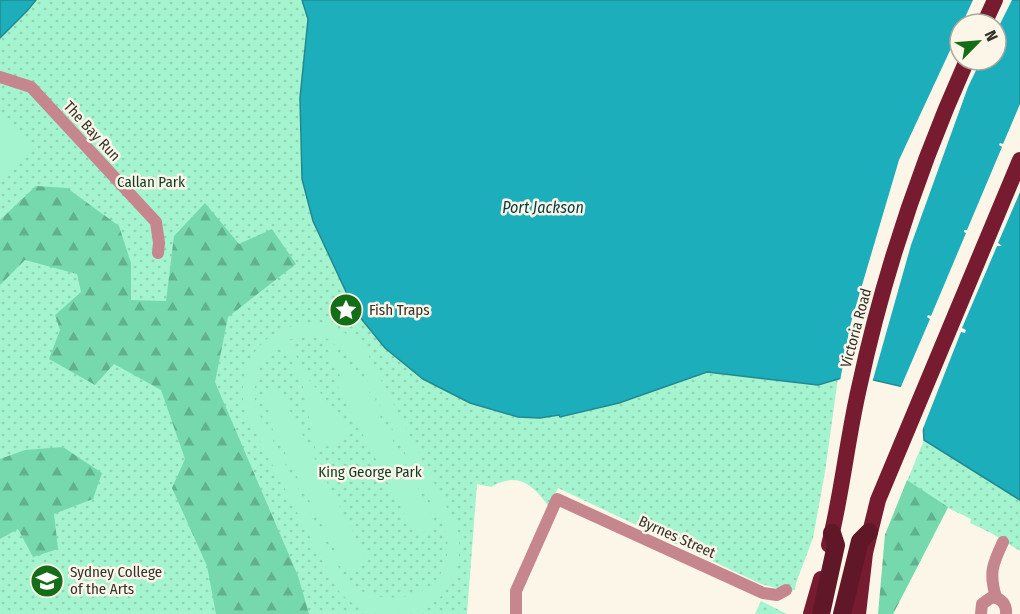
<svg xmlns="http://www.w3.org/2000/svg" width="1020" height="614" font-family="'Fira Sans Condensed',sans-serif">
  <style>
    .green { fill: url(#green-dots) }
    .forest { fill: url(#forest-firs) }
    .pitch { fill: #a4f4cf; fill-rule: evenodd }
    .water { fill: #1caebb; stroke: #238990; stroke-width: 1.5; fill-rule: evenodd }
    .pier { fill: #fcf6e9 }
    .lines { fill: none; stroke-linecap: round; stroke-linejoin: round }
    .minor { stroke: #c5868d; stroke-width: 12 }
    .trunk { stroke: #771b30; stroke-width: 16 }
    .motorway { stroke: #601828; stroke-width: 18 }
    .labels { text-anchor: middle; stroke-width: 5; stroke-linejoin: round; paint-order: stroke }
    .street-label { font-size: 15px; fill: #34322d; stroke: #fcf6e9 }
    .park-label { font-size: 15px; fill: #0e3a29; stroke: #fcf6e9 }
    .poi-label { font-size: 15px; fill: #34322d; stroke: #fcf6e9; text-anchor: start }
    .water-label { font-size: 16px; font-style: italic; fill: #013f45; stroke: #fcf6e9 }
  </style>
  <defs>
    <pattern id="green-dots" width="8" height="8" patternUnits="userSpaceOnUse" patternTransform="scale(1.5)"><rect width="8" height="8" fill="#a4f4cf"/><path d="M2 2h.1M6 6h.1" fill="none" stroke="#8ed2b2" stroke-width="1.8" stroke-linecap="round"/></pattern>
    <pattern id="forest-firs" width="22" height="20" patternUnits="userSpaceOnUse" patternTransform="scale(1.5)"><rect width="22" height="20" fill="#76d9ae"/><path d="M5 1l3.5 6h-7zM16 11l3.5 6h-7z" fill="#62b18e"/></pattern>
  </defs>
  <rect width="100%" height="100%" fill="#fcf6e9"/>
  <!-- green -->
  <path class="green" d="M36 0H302L308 19 300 98 302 179 313 221 322 242 540 418 559 414 561 417 619 403 707 372 818 385 838 378 825 472 813 538 796 583 795 590H793L792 592 761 584 558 488 549 507C533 485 518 471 491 487L477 484 467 614H0V38L27 12Z
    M924 440 1020 500V551L991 533 970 523 971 519 948 508 893 614H879L885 535Z
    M761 601 787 614H755Z"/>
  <!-- forest -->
  <path class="forest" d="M36 186 67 188 119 226 131 263V300L166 301 174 236 205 203 239 244 272 229 296 264 228 317 215 382 298 576 309 614H216L207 566 172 488 185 459 161 390 114 364 95 385 49 359 60 330 55 315 81 292 77 274 25 260 0 285V220Z
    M63 447 102 473 93 499 54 514 58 549 33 557 18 529 0 539V459L25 450Z
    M907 480 948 507 893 614H878L885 535Z"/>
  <!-- pitch -->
  <path class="pitch" d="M0 111 34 145 0 183Z
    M306 323C331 323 349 332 366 351L457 527C467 574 444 614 394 614 367 614 355 609 337 589L245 412C235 366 259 330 306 323ZM309 335C328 337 342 343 355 357L446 532C459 595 391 614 347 583L256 408C251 382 259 358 282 343L302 382 316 452 355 432 308 379 288 340Z
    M333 343 349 371 355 368 366 389 376 399 372 401 437 525 416 536 351 412H349L346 403 334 379 340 376 326 346Z
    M278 388 368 561 346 572 265 414 271 411 264 396Z"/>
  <!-- water -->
  <path class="water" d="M0 0H36L27 11 0 38Z
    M302 0H1020V500L924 440 921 391 852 375 818 385 707 372 619 403 560 417 559 415 540 418 518 417 470 403 423 379 385 348 355 311 313 221 302 179 300 98 308 19ZM960 24H996V60H960Z"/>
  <!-- pier -->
  <path class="pier" d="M973 0H1012L996 32V24H962Z
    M960 29V60H981L968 87 911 245 872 383 852 378 840 381 850 326 899 160Z
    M1020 104V192L998 243 1002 246H997L962 328 966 330 965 333 961 332 920 436 918 394 900 389 930 319 927 317 928 315 931 316 966 233 964 232V230H967L1002 147 999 145 1000 143 1003 144Z"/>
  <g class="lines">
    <!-- minor -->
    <path class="minor" d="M0 77 31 87 156 222 159 243 158 253
      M996 597C989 574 992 565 1003 542
      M516 614V591L557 499 763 593 777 595 786 590
      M981 614 982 604 992 597C1001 598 1007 604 1006 614"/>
    <!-- trunk -->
    <path class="trunk" d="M984 24 995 0
      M829 545C842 494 847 440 859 388 883 276 920 165 967 60
      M811 614 821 579
      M858 614 865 553 878 500 1020 160"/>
    <!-- motorway -->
    <path class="motorway" d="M821 614 836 545 832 533
      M842 614 860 541 869 532"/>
  </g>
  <!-- icons -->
  <defs>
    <symbol id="sight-disc" viewBox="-11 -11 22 22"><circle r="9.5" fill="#146d17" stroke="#fcf6e9"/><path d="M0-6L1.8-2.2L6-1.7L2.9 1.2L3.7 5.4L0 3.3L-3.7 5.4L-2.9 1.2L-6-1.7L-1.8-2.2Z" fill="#fff"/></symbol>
    <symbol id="university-disc" viewBox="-11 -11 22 22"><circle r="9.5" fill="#146d17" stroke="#fcf6e9"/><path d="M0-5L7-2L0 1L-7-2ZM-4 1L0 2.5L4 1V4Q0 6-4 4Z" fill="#fff"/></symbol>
  </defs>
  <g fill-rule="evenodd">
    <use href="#sight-disc" x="327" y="291" width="38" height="38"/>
    <use href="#university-disc" x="28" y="562" width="38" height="38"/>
  </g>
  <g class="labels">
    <!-- street labels -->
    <g class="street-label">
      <text transform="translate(92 131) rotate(47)" y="5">The Bay Run</text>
      <text transform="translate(856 328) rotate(-75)" y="5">Victoria Road</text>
      <text transform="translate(677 537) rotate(24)" y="5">Byrnes Street</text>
    </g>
    <!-- park labels -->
    <g class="park-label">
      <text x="151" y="187">Callan Park</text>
      <text x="370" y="477">King George Park</text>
    </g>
    <!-- poi labels -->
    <g class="poi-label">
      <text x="369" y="315">Fish Traps</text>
      <text x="70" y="577">Sydney College<tspan x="70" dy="17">of the Arts</tspan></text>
    </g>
    <!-- water labels -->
    <g class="water-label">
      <text x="543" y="213">Port Jackson</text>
    </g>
  </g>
  <!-- north arrow -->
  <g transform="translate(978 42) rotate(65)"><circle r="28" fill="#fcf6e9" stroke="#aca89e" stroke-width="1.5"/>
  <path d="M0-4.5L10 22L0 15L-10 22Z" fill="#146d17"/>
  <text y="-9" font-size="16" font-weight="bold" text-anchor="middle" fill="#34322d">N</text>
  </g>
</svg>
